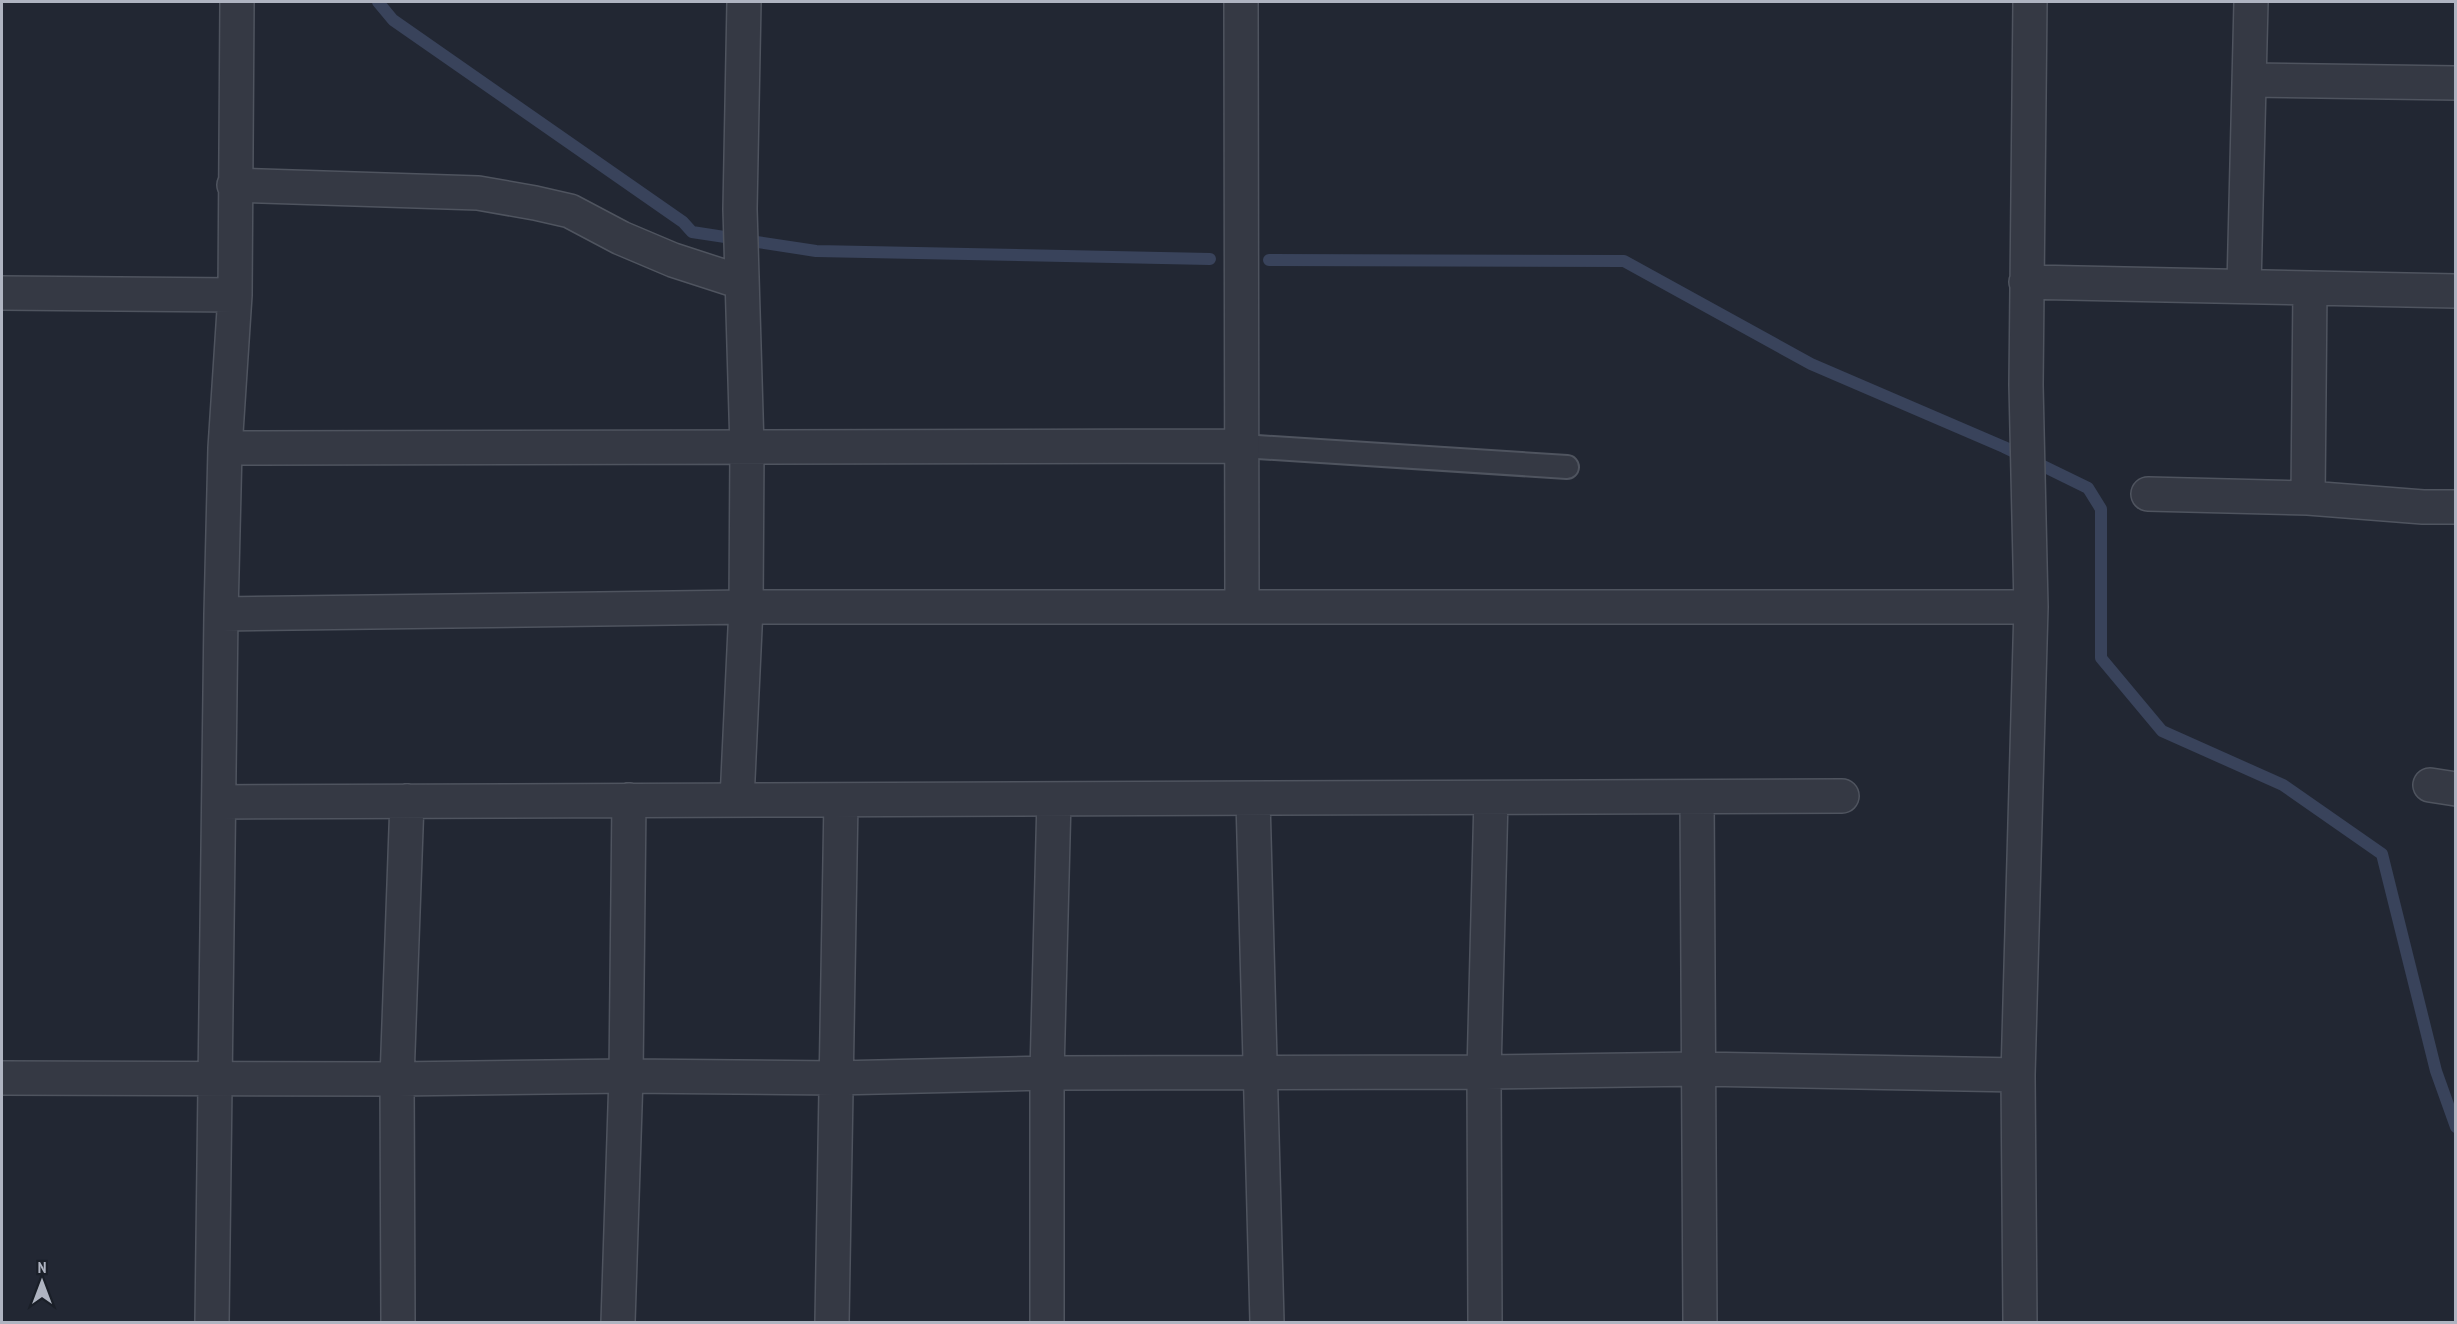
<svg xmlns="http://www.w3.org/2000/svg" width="2457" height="1324" font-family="'PT Sans Narrow',sans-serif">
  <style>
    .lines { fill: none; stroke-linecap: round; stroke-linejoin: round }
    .stream { stroke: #39435b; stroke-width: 12 }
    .lane-casing { stroke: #4f545f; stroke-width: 26 }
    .street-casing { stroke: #4f545f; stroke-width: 36 }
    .lane { stroke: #353944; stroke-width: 22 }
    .street { stroke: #353944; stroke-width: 33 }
  </style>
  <rect width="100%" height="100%" fill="#222733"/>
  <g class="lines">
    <!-- stream -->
    <path class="stream" d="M378 2 393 20 683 222 692 232 816 251 1210 259
      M1269 260 1624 261 1811 364 2004 447 2088 488 2101 509V658L2162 731 2283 785 2382 854 2436 1071 2456 1127"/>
    <defs>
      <path id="lane" d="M1242 446 1567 467"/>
      <path id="street" d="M1241 2 1242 606
        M2250 80 2456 83
        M234 185 478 193 535 203 570 211 621 238 673 260 741 282
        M2026 282 2456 291
        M2244 286 2251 2
        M2 293 235 295
        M225 448 1242 446
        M2148 494 2308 498 2423 507H2456
        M2308 498 2310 288
        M221 614 746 607H2031
        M2430 785 2456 789
        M1697 797 1700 1322
        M737 800 746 607 747 448 740 209 744 2
        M1253 800 1267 1322
        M219 802 1842 796
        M2 1078 397 1079 626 1076 836 1078 1047 1073 1484 1072 1698 1069 2018 1075
        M212 1322 221 614 225 448 235 295 237 2
        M398 1322 397 1079 407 801
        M618 1322 626 1076 629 800
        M832 1322 841 800
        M1047 1322V1073L1054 799
        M1485 1322 1484 1072 1491 798
        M2020 1322 2018 1075 2031 607 2026 385 2030 2"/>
    </defs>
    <!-- lane casing -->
    <use href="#lane" class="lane-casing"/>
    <!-- street casing -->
    <use href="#street" class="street-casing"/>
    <!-- lane -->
    <use href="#lane" class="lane"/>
    <!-- street -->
    <use href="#street" class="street"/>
  </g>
  <!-- border -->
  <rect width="2457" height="1324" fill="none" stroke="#afb4c1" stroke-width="6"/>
  <!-- north arrow -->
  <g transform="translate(42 1282)" stroke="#1a1f28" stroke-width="4.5" paint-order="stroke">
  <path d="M0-4.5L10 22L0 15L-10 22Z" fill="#afb4c1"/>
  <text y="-9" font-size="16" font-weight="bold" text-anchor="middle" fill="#afb4c1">N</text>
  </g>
</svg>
